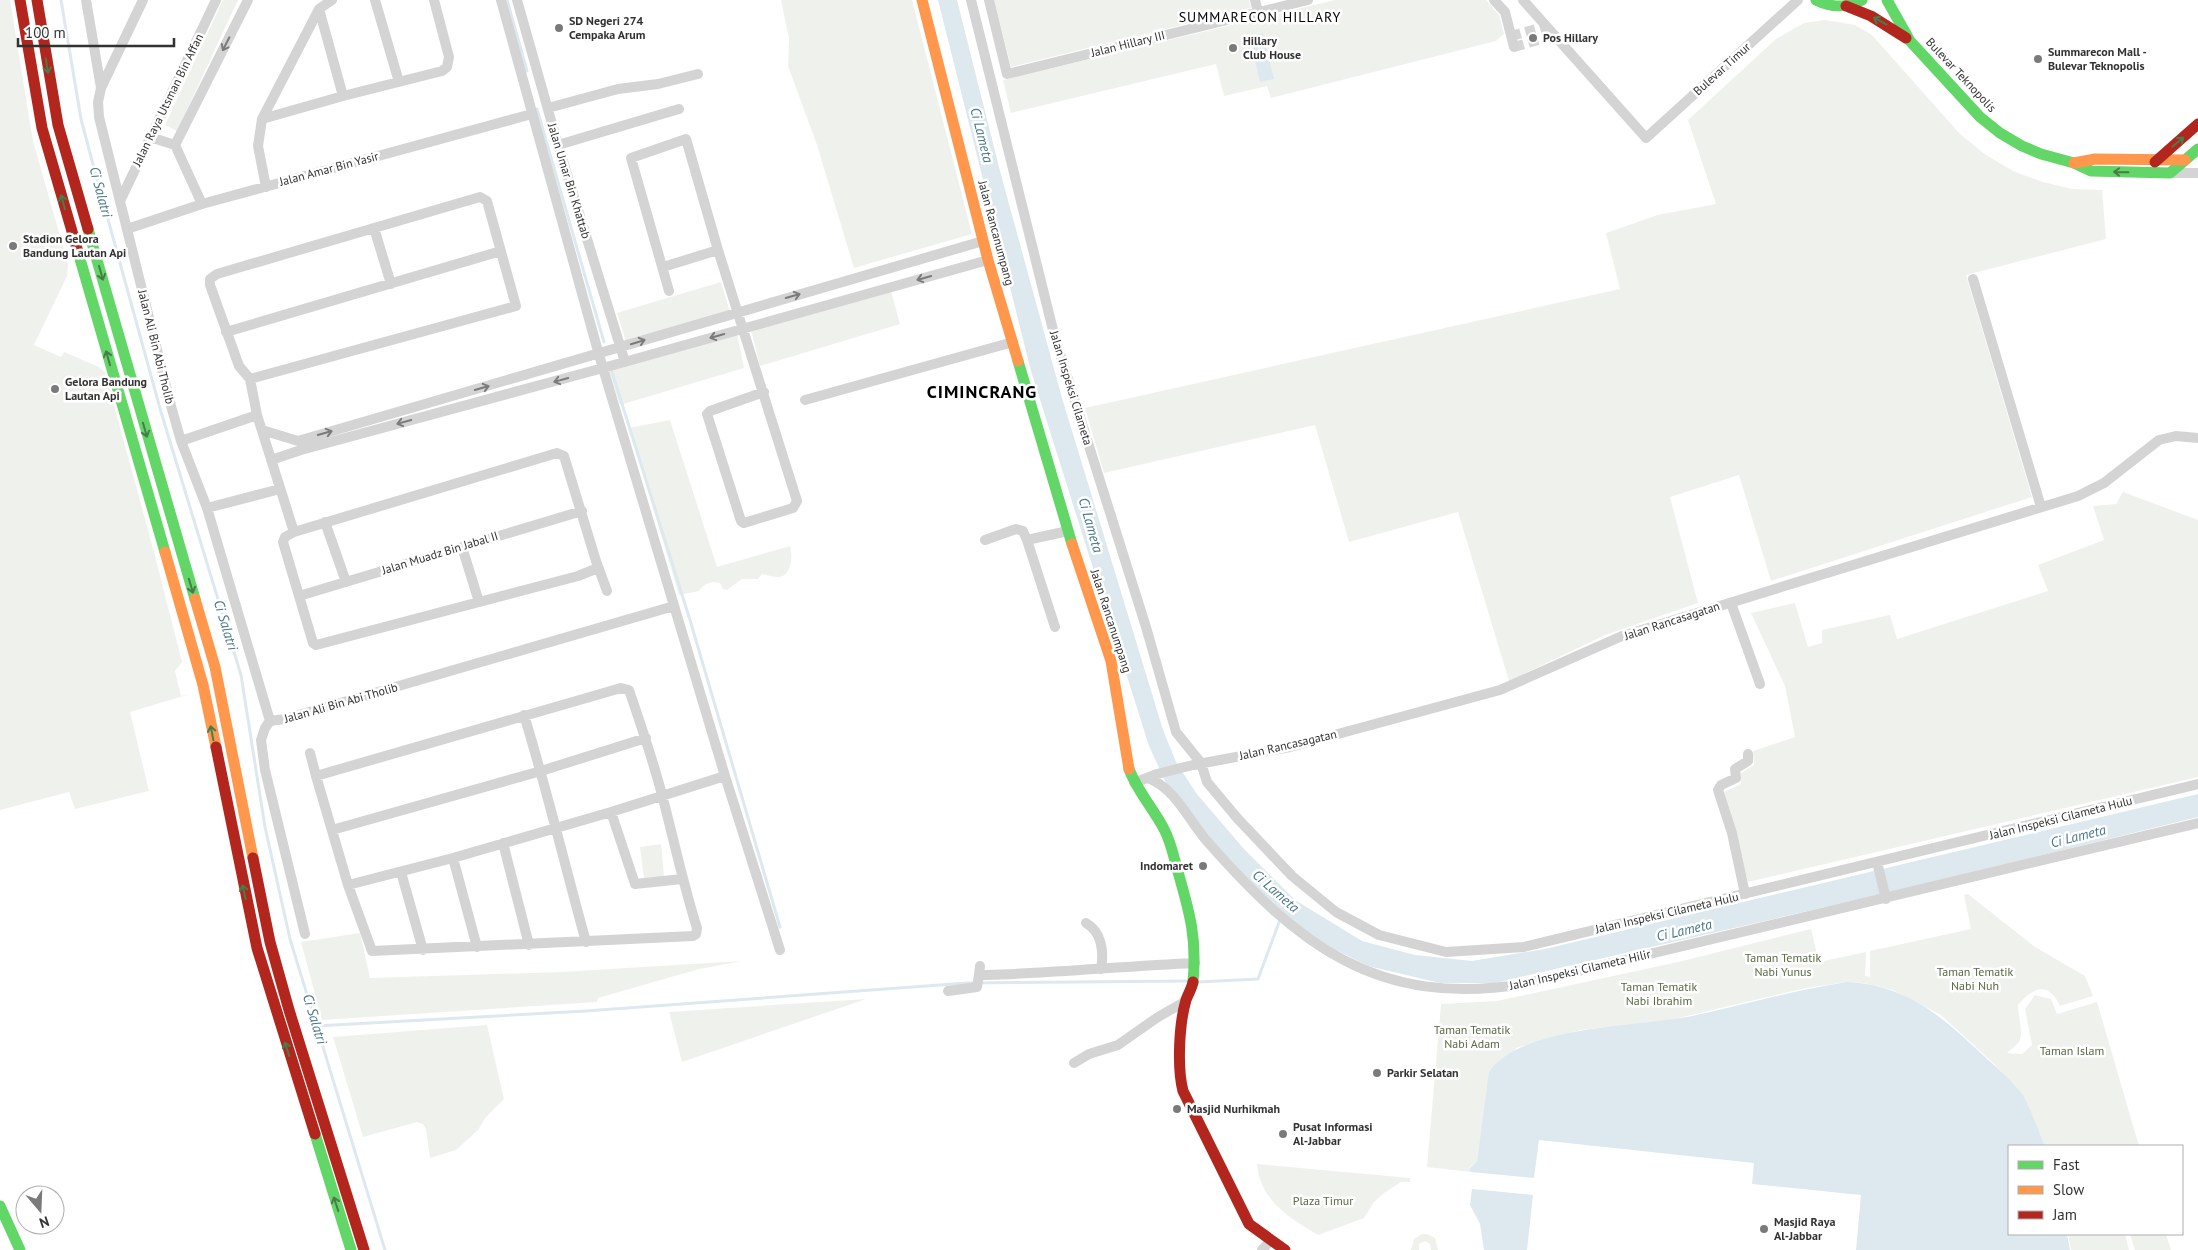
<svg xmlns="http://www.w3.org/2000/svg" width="2198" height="1250" font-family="'PT Sans',sans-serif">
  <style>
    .green { fill: #eff2ec }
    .water { fill: #dde9ef }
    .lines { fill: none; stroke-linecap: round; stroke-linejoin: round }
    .stream { stroke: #dde9ef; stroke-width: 3 }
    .street-tunnel { stroke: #d6d6d6; stroke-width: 10; stroke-dasharray: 10 5; stroke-linecap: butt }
    .street { stroke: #d4d4d4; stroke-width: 10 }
    .fast { stroke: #63d668; stroke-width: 11 }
    .slow { stroke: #ff974d; stroke-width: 11 }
    .jam { stroke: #b3261e; stroke-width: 11 }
    .oneway { stroke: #487c4a }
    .oneway2 { stroke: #7b7b7b }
    .poi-dot { fill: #7a7a7a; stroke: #fff; stroke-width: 2 }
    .labels { text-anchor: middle; stroke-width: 5; stroke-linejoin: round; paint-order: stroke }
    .poi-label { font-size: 12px; font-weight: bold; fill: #323232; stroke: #fff; text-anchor: start }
    .street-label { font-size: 12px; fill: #323232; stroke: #fff }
    .park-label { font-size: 12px; fill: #586943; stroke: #fff }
    .neighbourhood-label { font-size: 14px; letter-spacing: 1px; fill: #000; stroke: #fff }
    .water-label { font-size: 14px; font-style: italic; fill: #48778b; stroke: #fff }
    .district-label { font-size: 18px; font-weight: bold; letter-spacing: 1px; fill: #000; stroke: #fff }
  </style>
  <rect width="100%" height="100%" fill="#fff"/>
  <!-- green -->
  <path class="green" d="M0 0H10L33 141 68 264 67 276 34 345 61 357 64 352 99 367 105 372 154 552 182 662 175 671 181 696 190 694 130 712 149 791 75 809 69 792 0 810Z
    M223 0H238L177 131 165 125Z
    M781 0H912L972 234 854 268 817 145 788 66 789 39Z
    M994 0H1249L1251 8 1011 67Z
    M1335 0H1486L1499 15 1504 34 1496 41 1271 98 1267 86 1224 96 1216 64 1011 113 1003 80Z
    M1825 20 1855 25 1872 35 1960 134 1986 155 2015 172 2043 182 2072 189 2102 190 2106 239 1966 275 2032 497 1771 581 1739 475 1670 497 1698 603 1605 635 1509 681 1458 512 1349 542 1315 425 1104 473 1085 408 1620 289 1606 233 1658 215 1716 204 1688 120 1776 39 1804 23Z
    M721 282 730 312 626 342 617 313Z
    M891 291 900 324 760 366 751 330Z
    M737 333 744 368 620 405 608 371Z
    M670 420 717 567 790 546C793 555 792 576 779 577 774 577 767 575 762 574L758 579H742L727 590 723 589 720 583C711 581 705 583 699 591L679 595 629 428Z
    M2123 492 2198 520V777L1748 882 1724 792 1741 784V773L1754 765 1753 751 1795 737 1785 686 1751 613 1795 603 1808 647 1822 643V630L1890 615 1897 639 2048 591 2038 565 2104 540 2093 506 2116 504Z
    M661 844 664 877 644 878 640 847Z
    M1968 894 2035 947 2085 976 2093 996 2060 1006C2048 980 2033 988 2018 1005 2018 1015 2024 1035 2019 1042 2016 1046 2011 1049 2007 1053L2022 1054 2032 1045 2025 1009 2035 995 2051 999 2057 1014 2097 1002 2139 1146H2045L2023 1096 1994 1064 1941 1015 1893 990 1864 983 1847 982 1806 988 1670 1020 1580 1030 1516 1048 1482 1127 1477 1161 1469 1168 1471 1172 1427 1167 1441 1004 1497 1001 1678 962 1811 929 1819 962 1866 952 1865 976 1870 977V951L1971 929 1964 895Z
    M360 933 370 978 561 972 742 961 699 969 598 998 597 1002 322 1020 301 942Z
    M866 999 682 1062 669 1012Z
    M487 1025 504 1099 486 1117 478 1130 456 1150 430 1158 426 1129 423 1124 417 1122 363 1137 333 1037Z
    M1257 1164 1410 1178V1182H1401L1384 1193 1374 1202 1364 1218 1318 1235C1290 1218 1260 1201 1257 1164Z
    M1422 1234H1427L1435 1238 1438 1250H1431L1430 1244 1425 1241 1419 1244V1250H1411L1414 1239Z
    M2068 1234H2125L2129 1250H2071Z
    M2130 1234H2166L2171 1250H2135Z"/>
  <!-- water -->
  <path class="water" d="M938 0H957L1000 171 1062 398 1163 730 1176 762 1196 793 1244 849 1295 900 1362 941 1415 955 1472 961 1545 949 2198 794V817L1925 884 1495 983H1440L1368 966 1318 941 1281 914 1202 831 1166 783 1149 746 1031 371Z
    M1263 33 1274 79 1260 82 1249 36Z
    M1847 982C1908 985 1942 1017 1984 1056 1996 1067 2016 1084 2024 1097 2032 1112 2038 1130 2045 1146H2009V1234H2067L2070 1250H1856L1861 1195 1752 1184 1754 1163 1539 1140 1534 1178 1471 1172 1469 1169 1477 1161 1489 1072C1521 1025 1638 1027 1692 1016 1744 1005 1794 990 1847 982Z
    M1472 1189 1533 1195 1527 1250H1484L1480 1224 1470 1205Z"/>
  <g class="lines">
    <!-- stream -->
    <path class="stream" d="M61 0 81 119 95 172 161 412 241 675 265 827 290 939 385 1250
      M507 0 527 71
      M537 109 604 342
      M612 372 690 620 780 927
      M1198 982 1258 979 1281 917
      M316 1026 586 1011 967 983 1189 981"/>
    <!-- street-tunnel -->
    <path class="street-tunnel" d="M1511 36 1547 26
      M1514 47 1555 35"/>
    <!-- street -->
    <path class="street" d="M86 0 101 88 98 102 99 117 171 406 181 441 207 508 270 721 285 719 674 606
      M375 0 399 82
      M501 0 599 355 725 776
      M517 0 558 145 625 362
      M971 0 1055 338 1146 627 1176 732 1201 763 1207 782 1238 819 1292 876 1336 912 1379 935 1446 952 1524 947 2198 784
      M989 0 1007 74 1308 0
      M1255 0 1258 12
      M1494 0 1505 12 1514 47
      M1523 0 1646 138 1798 0
      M101 88 143 0
      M343 96 442 71 447 67 449 57 434 0
      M548 108 618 89 658 84 698 74
      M262 119 319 9
      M150 137 175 145 202 204
      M175 145 248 0
      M558 145 679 109
      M2170 173H2198
      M266 187 258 146 262 119 343 96 319 9 332 0
      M120 201 216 0
      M374 228 391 284
      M127 229 202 204 532 114
      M663 267 718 250
      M1973 279 2041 507
      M669 291 631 158 686 139 718 250 797 501 793 508 744 523 741 521 707 414 710 411 764 392
      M226 332 501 251
      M250 379 516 306 487 201 480 197 217 274 210 279V285L239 366 250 379 257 415 294 532
      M805 400 1013 342
      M262 430 298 441C527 376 755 308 983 241
      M181 441 257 415
      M271 460 301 450 603 368 988 260
      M207 508 280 489
      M325 522 346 582
      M985 540 1016 529 1023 531 1027 540 1068 531
      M1027 540 1055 627
      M462 547 479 602
      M598 568 578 576 316 645 313 643 283 542 285 537 294 532 557 453 564 456 596 561 607 591
      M299 596 582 511
      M1731 603 1760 684
      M621 688 629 690C641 725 653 760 662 795 674 840 683 884 697 928L696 934 693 936 372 951 348 885 316 776Z
      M524 715C547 790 565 866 586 942
      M270 721 265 728 261 740 265 770 305 934
      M310 753 316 776
      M1148 778C1175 788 1188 819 1206 840 1298 945 1377 1008 1524 984L2198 823
      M1134 783 1157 774 1193 765 1290 747 1500 690 1622 636 2078 496 2104 483 2159 440 2176 436 2198 438
      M611 812 635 884 682 879
      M332 830 541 771 646 738
      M503 843 529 945
      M453 858 477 947
      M1877 862 1886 899
      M401 872 423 950
      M348 885 453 858 611 812 725 776 780 950
      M1745 894 1732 833 1718 790 1721 785 1736 778 1735 769 1748 761V754
      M1086 923C1102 932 1104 952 1101 969
      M980 966 979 975H986C1056 973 1125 966 1195 963
      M948 991 977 987 979 975
      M1074 1063 1089 1054 1118 1045 1158 1017 1186 1001
      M1262 1250 1270 1241"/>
    <!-- fast -->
    <path class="fast" d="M1816 0C1832 8 1846 8 1862 0
      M1887 0 1910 41 1980 117 2000 133 2022 146 2041 154 2074 163 2091 171 2170 173 2198 149
      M88 229 195 599
      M78 252 165 552
      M1018 361 1072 544
      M1129 769C1137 791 1153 808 1164 829 1171 842 1174 858 1178 872 1190 914 1197 938 1193 982
      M315 1134 351 1250
      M0 1206 20 1250"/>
    <!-- slow -->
    <path class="slow" d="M922 0 988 260 1018 361
      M2074 163 2095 159 2185 160
      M1072 544 1111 661 1129 769
      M165 552 203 685 216 747
      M195 599 215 667 253 858"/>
    <!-- jam -->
    <path class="jam" d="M20 0 42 128 78 252
      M37 0 58 125 88 229
      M1846 6 1871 16 1906 38
      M2155 162 2198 124
      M216 747 257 948 315 1134
      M253 858 270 942 289 1010 364 1250
      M1193 982C1192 988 1188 994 1186 1000 1179 1024 1177 1068 1183 1091L1249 1224 1285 1250"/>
  </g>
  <!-- one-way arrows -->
  <defs><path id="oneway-shaft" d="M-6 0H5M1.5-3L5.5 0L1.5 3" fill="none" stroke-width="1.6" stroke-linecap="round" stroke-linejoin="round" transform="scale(1.25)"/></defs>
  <g class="oneway">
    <use href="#oneway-shaft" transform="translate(1880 21) rotate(-151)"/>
    <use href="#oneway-shaft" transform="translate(47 66) rotate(81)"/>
    <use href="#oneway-shaft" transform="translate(2178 142) rotate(-40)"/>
    <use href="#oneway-shaft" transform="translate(2121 172) rotate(-179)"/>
    <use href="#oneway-shaft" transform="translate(63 202) rotate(-105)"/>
    <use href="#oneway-shaft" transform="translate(101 273) rotate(74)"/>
    <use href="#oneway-shaft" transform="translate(108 358) rotate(-106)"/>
    <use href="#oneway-shaft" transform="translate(145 430) rotate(74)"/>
    <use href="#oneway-shaft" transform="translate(191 586) rotate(73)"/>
    <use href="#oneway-shaft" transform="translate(212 733) rotate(-101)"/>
    <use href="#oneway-shaft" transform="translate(244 892) rotate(-103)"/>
    <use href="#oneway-shaft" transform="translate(287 1049) rotate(-108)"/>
    <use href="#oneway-shaft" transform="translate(336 1204) rotate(-108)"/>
  </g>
  <g class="oneway2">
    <use href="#oneway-shaft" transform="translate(226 44) rotate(117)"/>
    <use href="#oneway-shaft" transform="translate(924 278) rotate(164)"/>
    <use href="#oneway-shaft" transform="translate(793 296) rotate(-16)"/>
    <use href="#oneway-shaft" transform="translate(717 336) rotate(164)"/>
    <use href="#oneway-shaft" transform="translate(638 342) rotate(-17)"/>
    <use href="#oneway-shaft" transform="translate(561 380) rotate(165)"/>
    <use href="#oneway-shaft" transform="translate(482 388) rotate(-16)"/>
    <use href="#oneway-shaft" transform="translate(404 422) rotate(165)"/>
    <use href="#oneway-shaft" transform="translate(325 433) rotate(-16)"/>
  </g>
  <!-- markers -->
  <g class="poi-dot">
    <circle cx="559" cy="28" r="5"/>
    <circle cx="1533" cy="38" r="5"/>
    <circle cx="1233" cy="48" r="5"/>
    <circle cx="2038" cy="59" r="5"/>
    <circle cx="13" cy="246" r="5"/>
    <circle cx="55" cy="389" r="5"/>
    <circle cx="1203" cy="866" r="5"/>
    <circle cx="1377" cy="1073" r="5"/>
    <circle cx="1177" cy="1109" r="5"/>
    <circle cx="1283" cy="1134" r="5"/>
    <circle cx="1764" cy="1229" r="5"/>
  </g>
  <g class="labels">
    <!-- poi labels -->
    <g class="poi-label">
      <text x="569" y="25">SD Negeri 274<tspan x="569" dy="14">Cempaka Arum</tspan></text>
      <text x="1543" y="42">Pos Hillary</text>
      <text x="1243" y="45">Hillary<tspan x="1243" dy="14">Club House</tspan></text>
      <text x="2048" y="56">Summarecon Mall -<tspan x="2048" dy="14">Bulevar Teknopolis</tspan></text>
      <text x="23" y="243">Stadion Gelora<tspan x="23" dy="14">Bandung Lautan Api</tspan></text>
      <text x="65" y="386">Gelora Bandung<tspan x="65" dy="14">Lautan Api</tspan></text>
      <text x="1193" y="870" text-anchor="end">Indomaret</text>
      <text x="1387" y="1077">Parkir Selatan</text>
      <text x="1187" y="1113">Masjid Nurhikmah</text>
      <text x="1293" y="1131">Pusat Informasi<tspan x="1293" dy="14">Al-Jabbar</tspan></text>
      <text x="1774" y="1226">Masjid Raya<tspan x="1774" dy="14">Al-Jabbar</tspan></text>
    </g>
    <!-- street labels -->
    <g class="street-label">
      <text transform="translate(1128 44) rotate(-14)" y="4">Jalan Hillary III</text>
      <text transform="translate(1722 69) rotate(-42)" y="4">Bulevar Timur</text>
      <text transform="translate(1961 75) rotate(47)" y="4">Bulevar Teknopolis</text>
      <text transform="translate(168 100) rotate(-64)" y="4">Jalan Raya Utsman Bin Affan</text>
      <text transform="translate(329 169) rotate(-15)" y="4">Jalan Amar Bin Yasir</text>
      <text transform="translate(569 181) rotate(73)" y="4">Jalan Umar Bin Khattab</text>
      <text transform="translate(996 233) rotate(75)" y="4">Jalan Rancanumpang</text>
      <text transform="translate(156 347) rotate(76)" y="4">Jalan Ali Bin Abi Tholib</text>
      <text transform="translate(1071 388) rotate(73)" y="4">Jalan Inspeksi Cilameta</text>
      <text transform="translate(440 553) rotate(-17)" y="4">Jalan Muadz Bin Jabal II</text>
      <text transform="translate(1111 621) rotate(72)" y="4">Jalan Rancanumpang</text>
      <text transform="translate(1672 621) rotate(-18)" y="4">Jalan Rancasagatan</text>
      <text transform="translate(341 703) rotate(-16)" y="4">Jalan Ali Bin Abi Tholib</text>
      <text transform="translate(1288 745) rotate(-13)" y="4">Jalan Rancasagatan</text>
      <text transform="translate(2061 818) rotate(-14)" y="4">Jalan Inspeksi Cilameta Hulu</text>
      <text transform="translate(1667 913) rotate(-13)" y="4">Jalan Inspeksi Cilameta Hulu</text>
      <text transform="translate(1580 970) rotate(-13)" y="4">Jalan Inspeksi Cilameta Hilir</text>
    </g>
    <!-- park labels -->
    <g class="park-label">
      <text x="1783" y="962">Taman Tematik<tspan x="1783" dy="14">Nabi Yunus</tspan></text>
      <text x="1975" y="976">Taman Tematik<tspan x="1975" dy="14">Nabi Nuh</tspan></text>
      <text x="1659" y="991">Taman Tematik<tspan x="1659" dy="14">Nabi Ibrahim</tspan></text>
      <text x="1472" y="1034">Taman Tematik<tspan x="1472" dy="14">Nabi Adam</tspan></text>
      <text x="2072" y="1055">Taman Islam</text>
      <text x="1323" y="1205">Plaza Timur</text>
    </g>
    <!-- neighbourhood labels -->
    <g class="neighbourhood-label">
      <text x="1260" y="22">SUMMARECON HILLARY</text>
    </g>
    <!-- water labels -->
    <g class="water-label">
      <text transform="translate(982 135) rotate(76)" y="5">Ci Lameta</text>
      <text transform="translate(101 192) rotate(75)" y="5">Ci Salatri</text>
      <text transform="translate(1091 525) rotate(74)" y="5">Ci Lameta</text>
      <text transform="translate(226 625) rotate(73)" y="5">Ci Salatri</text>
      <text transform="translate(2078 836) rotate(-14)" y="5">Ci Lameta</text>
      <text transform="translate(1276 891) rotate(41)" y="5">Ci Lameta</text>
      <text transform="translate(1684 930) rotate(-13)" y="5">Ci Lameta</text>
      <text transform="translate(315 1019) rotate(73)" y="5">Ci Salatri</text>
    </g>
    <!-- district labels -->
    <g class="district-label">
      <text x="982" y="398">CIMINCRANG</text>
    </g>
  </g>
  <!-- legend -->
  <rect x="2008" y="1145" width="175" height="90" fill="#ffffff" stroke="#adadad"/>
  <rect x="2018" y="1161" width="25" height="8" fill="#63d668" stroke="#adadad"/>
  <text x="2053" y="1170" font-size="15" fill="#323232">Fast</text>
  <rect x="2018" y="1186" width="25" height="8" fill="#ff974d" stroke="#adadad"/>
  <text x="2053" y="1195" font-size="15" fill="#323232">Slow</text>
  <rect x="2018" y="1211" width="25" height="8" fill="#b3261e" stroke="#adadad"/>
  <text x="2053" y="1220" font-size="15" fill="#323232">Jam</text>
  <!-- north arrow -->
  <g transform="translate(40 1210) rotate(161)"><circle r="24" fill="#ffffff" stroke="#adadad"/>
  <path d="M0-4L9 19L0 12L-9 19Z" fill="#7a7a7a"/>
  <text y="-8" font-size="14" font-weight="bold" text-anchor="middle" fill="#323232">N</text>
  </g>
  <!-- scale -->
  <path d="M18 38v8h156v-8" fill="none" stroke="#323232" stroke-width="2.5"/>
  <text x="25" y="38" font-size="15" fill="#323232" stroke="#ffffff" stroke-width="4" paint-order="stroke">100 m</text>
</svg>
